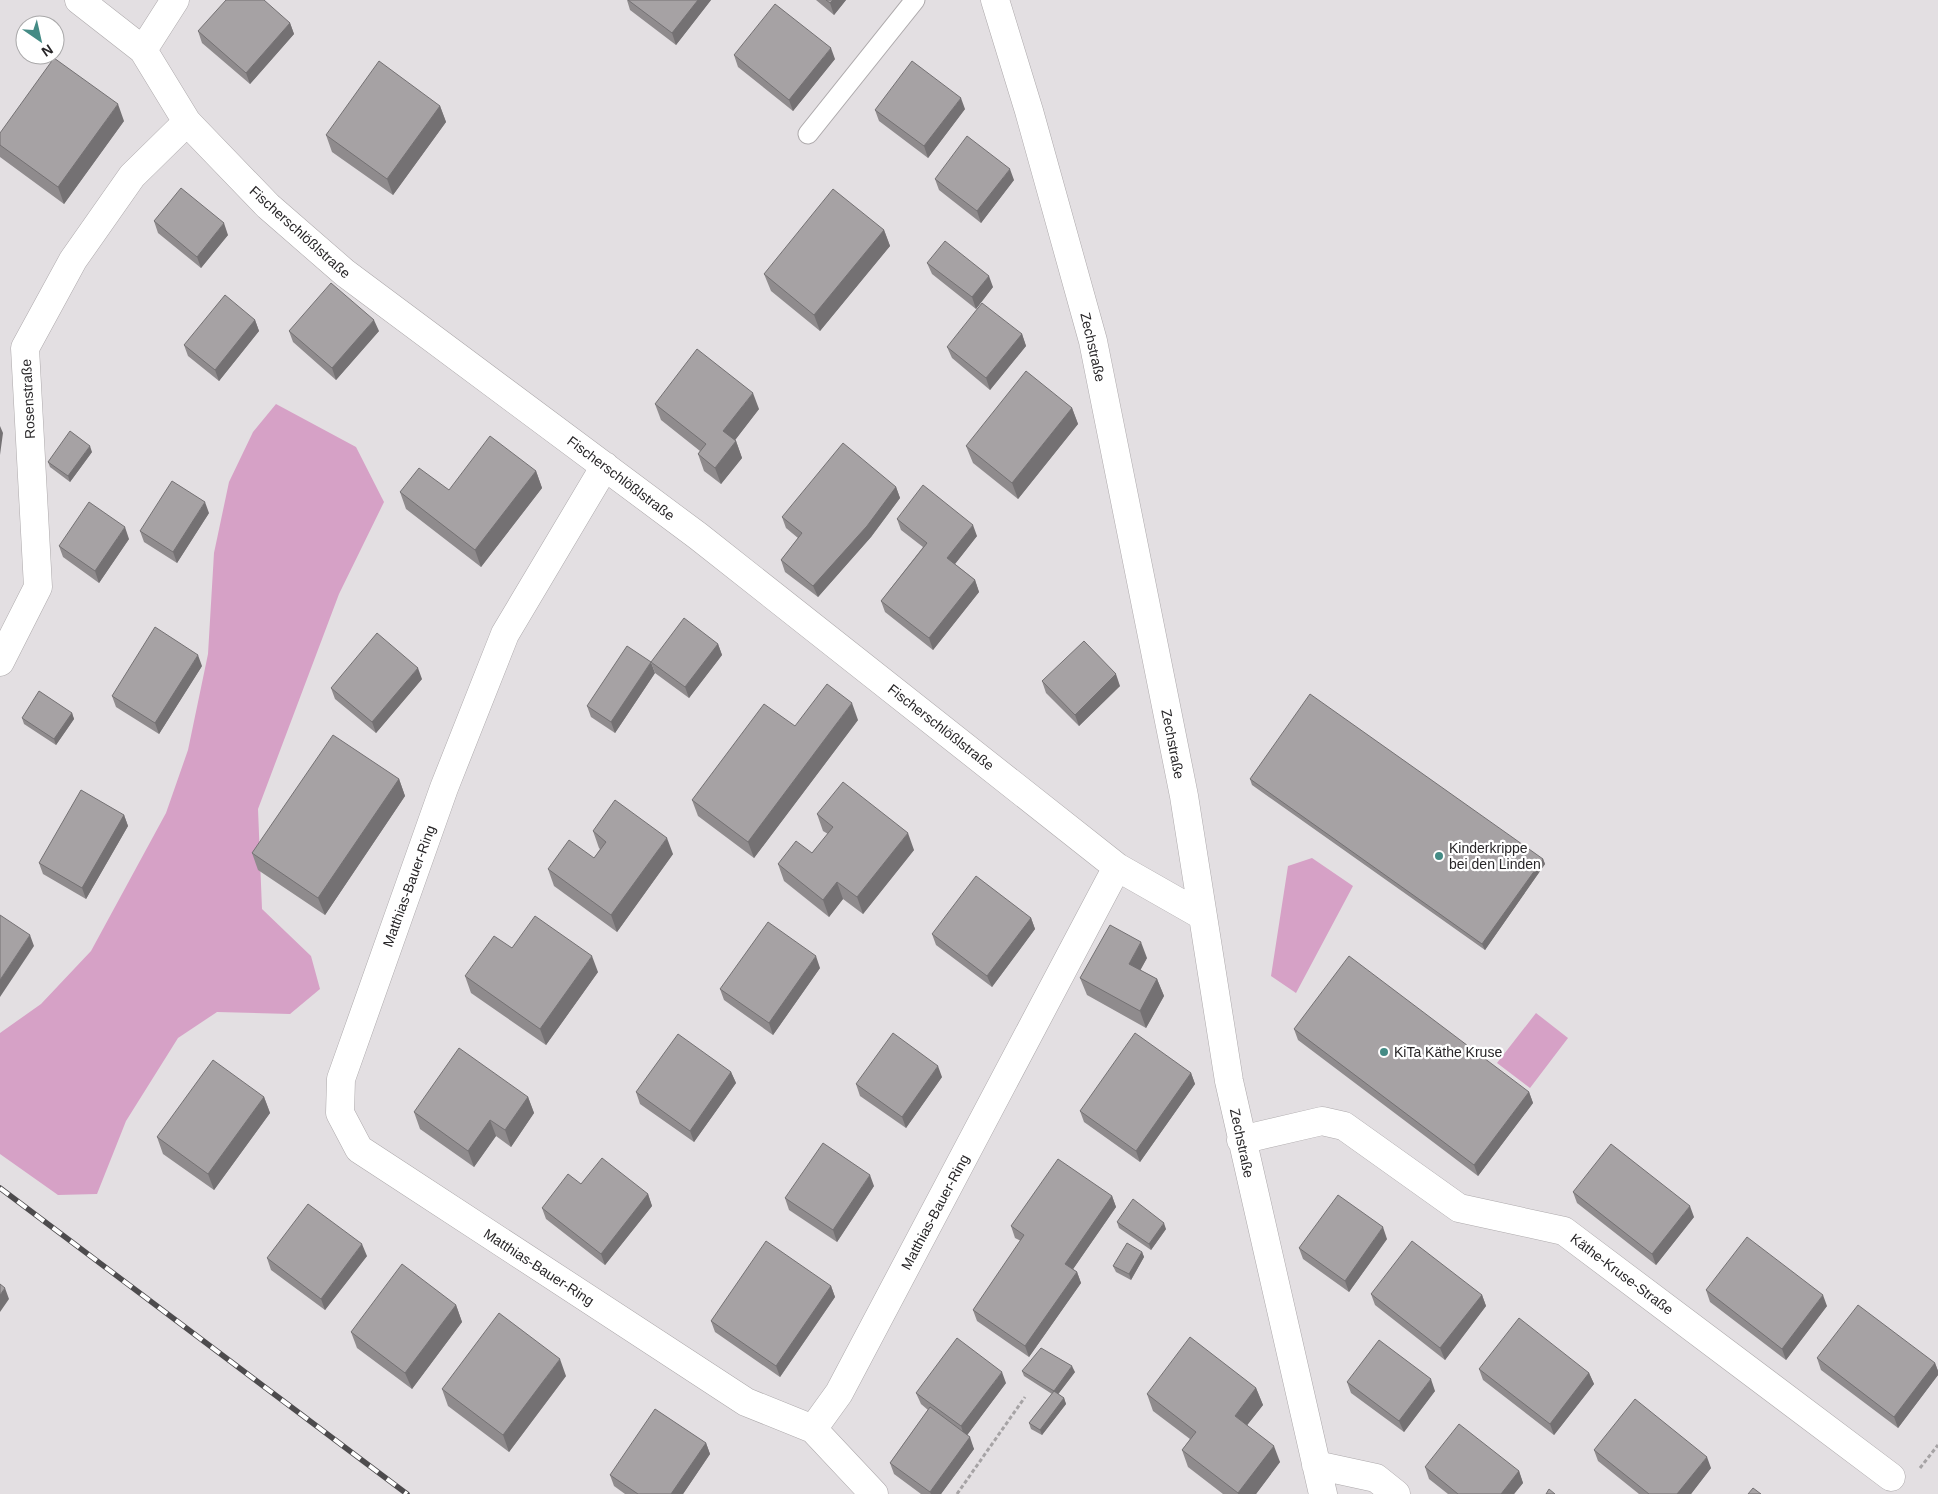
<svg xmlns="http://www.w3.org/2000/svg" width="1938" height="1494" font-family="Helvetica,sans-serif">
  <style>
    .green { fill: #d6a1c6 }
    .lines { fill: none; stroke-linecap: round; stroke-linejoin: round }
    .lane-casing { stroke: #ada9ab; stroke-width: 21 }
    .street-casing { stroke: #ada9ab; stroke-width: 29 }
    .path { stroke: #a6a3a5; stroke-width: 3; stroke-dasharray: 4 2.5; stroke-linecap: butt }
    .lane { stroke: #fff; stroke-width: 19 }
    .street { stroke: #fff; stroke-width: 28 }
    .rail-casing { stroke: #4d4b4d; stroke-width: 5.5 }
    .rail { stroke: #fff; stroke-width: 4; stroke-dasharray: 11; stroke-linecap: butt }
    .wall { fill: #8f8b8d }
    .shaded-wall { fill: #747173 }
    .building { fill: #a6a2a4; stroke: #747173 }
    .poi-dot { fill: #448b85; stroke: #fff; stroke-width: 2 }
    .labels { text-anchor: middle; stroke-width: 4.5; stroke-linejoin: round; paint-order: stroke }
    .street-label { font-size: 14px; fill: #282628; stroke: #fff }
    .poi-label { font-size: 14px; fill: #282628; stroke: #fff; text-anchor: start }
  </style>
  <rect width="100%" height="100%" fill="#e3dfe2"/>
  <!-- green -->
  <path class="green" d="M276 404 356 447 384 502 339 594 258 809 262 909 311 956 320 989 290 1014 217 1012 178 1038 126 1121 97 1194 58 1195 0 1154V1033L41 1004 91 951 166 813 188 750 208 654 214 553 229 482 253 432Z
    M1312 858 1353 886 1296 993 1271 976 1288 866Z
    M1536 1013 1568 1038 1530 1088 1497 1063Z"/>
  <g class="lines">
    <defs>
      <path id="lane" d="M808 134 915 0"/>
      <path id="street" d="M79 0 143 50 187 122 268 206 345 273 698 536 1117 867 1203 916
        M995 0 1029 111 1093 341 1184 796 1229 1081 1323 1494
        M143 50 175 0
        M605 466 505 634 444 788 341 1079 340 1113 359 1149 746 1402 813 1429 839 1393 1117 867
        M0 662 38 587 25 348 73 260 132 176 187 122
        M1241 1140 1322 1121 1344 1126 1459 1208 1564 1231 1891 1477
        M813 1429 874 1494
        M1316 1465 1376 1478 1396 1494"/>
    </defs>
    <!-- lane casing -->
    <use href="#lane" class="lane-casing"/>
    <!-- street casing -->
    <use href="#street" class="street-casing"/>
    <!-- path -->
    <path class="path" d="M1920 1468 1938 1445
      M957 1494 1025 1397"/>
    <!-- lane -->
    <use href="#lane" class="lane"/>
    <!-- street -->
    <use href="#street" class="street"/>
    <defs>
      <path id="rail" d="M0 1188 407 1494"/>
    </defs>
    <!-- rail casing -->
    <use href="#rail" class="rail-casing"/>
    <!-- rail -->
    <use href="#rail" class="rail"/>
  </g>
  <!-- wall -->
  <path class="wall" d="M627 0H711L676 45 630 10Z
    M816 0H846L834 15Z
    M290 23 294 34 250 84 202 43 198 31Z
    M734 55 835 59 793 111 738 67Z
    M440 106 446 122 393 195 332 152 326 135Z
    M965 109 928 158 879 121 875 110Z
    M124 121 64 204 0 157V133Z
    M935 179 1014 180 981 223 939 190Z
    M154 221 228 235 201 268 158 233Z
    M884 230 890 246 820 331 771 291 764 274Z
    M927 263 993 287 976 309 932 274Z
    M255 320 259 331 219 381 188 356 184 345Z
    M289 331H379L336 380 293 342Z
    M1022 334 1026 346 990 390 952 358 947 347Z
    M655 404 759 409 735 440 736 441 742 458 721 484 704 471 698 454 700 451 661 420Z
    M1072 408 1078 424 1018 499 973 463 966 446Z
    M92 452 70 482 50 467 48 462Z
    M536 471 542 488 481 567 406 509 400 492 449 490Z
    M896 487 900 498 871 537 818 597 785 572 781 560 798 538 786 528 782 517Z
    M209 513 177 563 144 542 140 531Z
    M897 519 977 536 955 564 975 580 979 592 933 650 885 612 881 601 923 547 901 530Z
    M129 539 99 583 63 557 59 546Z
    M718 644 722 655 689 698 655 673 651 662Z
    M202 666 159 734 116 707 112 696Z
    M655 673 615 733 591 717 587 706Z
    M422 679 376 733 335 699 331 688Z
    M1042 681 1120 686 1079 726 1046 693Z
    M72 713 74 719 56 745 24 724 22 718Z
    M858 720 754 858 698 816 692 800 795 726Z
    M399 779 405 796 325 915 258 870 252 853Z
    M1250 779 1543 859 1545 864 1485 950 1252 785Z
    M817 814 914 850 863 914 843 899 829 917 784 881 778 864 812 853 828 834 823 831Z
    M124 815 128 826 86 899 43 874 39 863Z
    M593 831 673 854 617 932 554 886 548 869 594 858 600 849 599 848Z
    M1031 918 1035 929 992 987 936 945 932 934Z
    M512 948 598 972 546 1045 471 993 465 976Z
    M1147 958 1140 970 1157 979 1164 996 1146 1028 1087 995 1080 978Z
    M820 968 773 1035 724 1000 720 989Z
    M1294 1029 1529 1092 1533 1103 1478 1176 1298 1040Z
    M731 1072 736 1083 694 1142 640 1104 636 1092Z
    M1191 1073 1195 1084 1140 1162 1084 1122 1080 1111Z
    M942 1077 906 1128 860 1096 856 1084Z
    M264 1097 270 1113 214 1190 163 1154 157 1137Z
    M528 1097 534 1113 511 1147 496 1136 474 1167 420 1129 414 1112Z
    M581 1184 648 1194 652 1206 605 1265 546 1219 542 1208Z
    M874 1186 837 1242 789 1210 785 1198Z
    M1573 1192 1694 1217 1656 1265 1577 1203Z
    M1112 1196 1116 1207 1073 1269 1077 1272 1081 1283 1029 1357 977 1321 973 1310 1021 1241 1015 1238 1011 1226Z
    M1117 1222 1166 1229 1151 1250 1119 1228Z
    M1387 1239 1349 1292 1303 1259 1299 1248Z
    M1142 1252 1144 1257 1131 1280 1116 1272 1113 1266Z
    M367 1256 325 1310 271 1270 267 1258Z
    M831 1286 835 1297 780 1377 715 1332 711 1321Z
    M1706 1290 1827 1306 1786 1360 1710 1302Z
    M1371 1294 1482 1295 1486 1306 1445 1360 1375 1305Z
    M456 1305 462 1322 412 1389 357 1348 351 1332Z
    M1817 1358 1935 1363 1938 1371V1375L1898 1428 1821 1370Z
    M1479 1369 1589 1373 1594 1384 1554 1435 1483 1380Z
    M1022 1371 1075 1372 1058 1394 1064 1398 1066 1404 1042 1435 1031 1429 1029 1423 1052 1394 1024 1376Z
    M566 1376 509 1452 448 1406 442 1389Z
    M1347 1382 1435 1391 1404 1432 1351 1393Z
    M1006 1383 967 1435 974 1449 941 1494H921L894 1474 890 1463 928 1410 921 1404 916 1393Z
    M1256 1388 1263 1405 1247 1425 1280 1462 1256 1494H1223L1188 1467 1182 1450 1190 1439 1153 1411 1147 1394Z
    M706 1443 710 1454 683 1494H625L614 1486 610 1475Z
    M1594 1450 1711 1468 1691 1494H1639L1598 1461Z
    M1425 1467 1519 1471 1523 1483 1514 1494H1448L1429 1479Z"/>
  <!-- shaded-wall -->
  <path class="shaded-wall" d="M698 0H711L676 45 672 33Z
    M833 0H846L834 15 830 3Z
    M290 23 294 34 250 84 246 73Z
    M831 48 835 59 793 111 789 100Z
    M961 98 965 109 928 158 924 146Z
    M118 104 124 121 64 204 58 187Z
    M440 106 446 122 393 195 387 179Z
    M1010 169 1014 180 981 223 977 211Z
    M224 223 228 235 201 268 197 257Z
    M884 230 890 246 820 331 814 315Z
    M989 276 993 287 976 309 972 297Z
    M255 320 259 331 219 381 215 370Z
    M374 320 379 331 336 380 332 368Z
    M1022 334 1026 346 990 390 986 378Z
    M753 393 759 409 729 448 723 431Z
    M1072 408 1078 424 1018 499 1012 483Z
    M0 426 3 433 0 455Z
    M736 441 742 458 721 484 715 468Z
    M90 446 92 452 70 482 68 476Z
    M536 471 542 488 481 567 475 550Z
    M896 487 900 498 871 537 818 597 813 586Z
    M205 502 209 513 177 563 173 552Z
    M973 525 977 536 951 569 947 558Z
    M125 527 129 539 99 583 95 571Z
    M975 580 979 592 933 650 929 638Z
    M718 644 722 655 689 698 685 687Z
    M198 655 202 666 159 734 155 723Z
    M651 662 655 673 615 733 611 722Z
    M418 668 422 679 376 733 372 722Z
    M1116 674 1120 686 1079 726 1075 715Z
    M852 703 858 720 754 858 748 842Z
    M72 713 74 719 56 745 54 739Z
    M399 779 405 796 325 915 318 898Z
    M124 815 128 826 86 899 82 888Z
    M908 833 914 850 863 914 857 897Z
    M667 838 673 854 617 932 611 915Z
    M1543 859 1545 864 1485 950 1482 944Z
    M837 882 843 899 829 917 823 900Z
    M1031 918 1035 929 992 987 987 976Z
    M30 935 34 946 0 997V980Z
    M1141 942 1147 958 1135 980 1129 964Z
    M592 956 598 972 546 1045 540 1029Z
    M816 956 820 968 773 1035 769 1023Z
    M1157 979 1164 996 1146 1028 1140 1011Z
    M938 1066 942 1077 906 1128 902 1117Z
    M731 1072 736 1083 694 1142 690 1131Z
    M1191 1073 1195 1084 1140 1162 1136 1151Z
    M1529 1092 1533 1103 1478 1176 1474 1165Z
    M264 1097 270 1113 214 1190 208 1174Z
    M528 1097 534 1113 511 1147 505 1130Z
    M490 1120 496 1136 474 1167 468 1151Z
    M870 1175 874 1186 837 1242 833 1230Z
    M648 1194 652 1206 605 1265 601 1254Z
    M1112 1196 1116 1207 1069 1275 1065 1264Z
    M1690 1206 1694 1217 1656 1265 1652 1254Z
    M1164 1223 1166 1229 1151 1250 1149 1244Z
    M1383 1227 1387 1239 1349 1292 1345 1281Z
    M362 1244 367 1256 325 1310 321 1299Z
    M1142 1252 1144 1257 1131 1280 1129 1274Z
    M1077 1272 1081 1283 1029 1357 1025 1346Z
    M831 1286 835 1297 780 1377 776 1366Z
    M5 1288 9 1299 0 1312V1295Z
    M1482 1295 1486 1306 1445 1360 1440 1348Z
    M1823 1295 1827 1306 1786 1360 1782 1349Z
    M456 1305 462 1322 412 1389 405 1373Z
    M560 1359 566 1376 509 1452 503 1435Z
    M1935 1363 1938 1371V1375L1898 1428 1894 1417Z
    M1072 1366 1075 1372 1056 1397 1054 1391Z
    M1002 1372 1006 1383 965 1438 961 1426Z
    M1589 1373 1594 1384 1554 1435 1550 1424Z
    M1431 1379 1435 1391 1404 1432 1399 1421Z
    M1256 1388 1263 1405 1241 1433 1235 1416Z
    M1064 1398 1066 1404 1042 1435 1040 1430Z
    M970 1437 974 1449 941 1494H931L930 1492Z
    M706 1443 710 1454 683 1494H671Z
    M1274 1446 1280 1462 1256 1494H1238V1493Z
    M1707 1457 1711 1468 1691 1494H1677Z
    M1519 1471 1523 1483 1514 1494H1501Z"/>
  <!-- building -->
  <path class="building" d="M226 0H264L290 23 246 73 198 31Z
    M628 0H698L672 33Z
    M826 0H833L830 3Z
    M775 4 831 48 789 100 734 55Z
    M54 58 118 104 58 187 0 145V133Z
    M379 61 440 106 387 179 326 135Z
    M912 61 961 98 924 146 875 110Z
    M967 136 1010 169 977 211 935 179Z
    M181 188 224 223 197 257 154 221Z
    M833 189 884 230 814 315 764 274Z
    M945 241 989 276 972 297 927 263Z
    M331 283 374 320 332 368 289 331Z
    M225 295 255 320 215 370 184 345Z
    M982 303 1022 334 986 378 947 347Z
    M697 349 753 393 723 431 736 441 715 468 698 454 706 444 655 404Z
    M1026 371 1072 408 1012 483 966 446Z
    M70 431 90 446 68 476 48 462Z
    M490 436 536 471 475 550 400 492 419 468 449 490Z
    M843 443 896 487 867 526 813 586 781 560 802 533 782 517Z
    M172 481 205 502 173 552 140 531Z
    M923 485 973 525 947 558 975 580 929 638 881 601 927 543 897 519Z
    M89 502 125 527 95 571 59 546Z
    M684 618 718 644 685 687 651 662Z
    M155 627 198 655 155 723 112 696Z
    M377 633 418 668 372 722 331 688Z
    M1084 641 1116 674 1075 715 1042 681Z
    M627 646 651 662 611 722 587 706Z
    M827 684 852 703 748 842 692 800 764 704 795 726Z
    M39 691 72 713 54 739 22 718Z
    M1310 694 1543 859 1482 944 1250 779Z
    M333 735 399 779 318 898 252 853Z
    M843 782 908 833 857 897 837 882 823 900 778 864 796 841 812 853 833 827 817 814Z
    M81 790 124 815 82 888 39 863Z
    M615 800 667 838 611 915 548 869 569 840 594 858 606 842 593 831Z
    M976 876 1031 918 987 976 932 934Z
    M0 915 30 935 0 980Z
    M535 916 592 956 540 1029 465 976 494 936 512 948Z
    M768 922 816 956 769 1023 720 989Z
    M1110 925 1141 942 1129 964 1157 979 1140 1011 1080 978Z
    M1349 956 1529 1092 1474 1165 1294 1029Z
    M893 1033 938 1066 902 1117 856 1084Z
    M1135 1033 1191 1073 1136 1151 1080 1111Z
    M678 1034 731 1072 690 1131 636 1092Z
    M459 1048 528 1097 505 1130 490 1120 468 1151 414 1112Z
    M213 1060 264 1097 208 1174 157 1137Z
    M823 1143 870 1175 833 1230 785 1198Z
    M1611 1144 1690 1206 1652 1254 1573 1192Z
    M602 1158 648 1194 601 1254 542 1208 568 1174 581 1184Z
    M1058 1159 1112 1196 1065 1264 1077 1272 1025 1346 973 1310 1024 1235 1011 1226Z
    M1338 1195 1383 1227 1345 1281 1299 1248Z
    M1133 1199 1164 1223 1149 1244 1117 1222Z
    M308 1204 362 1244 321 1299 267 1258Z
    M1747 1237 1823 1295 1782 1349 1706 1290Z
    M766 1241 831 1286 776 1366 711 1321Z
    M1412 1241 1482 1295 1440 1348 1371 1294Z
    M1127 1243 1142 1252 1129 1274 1113 1266Z
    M402 1264 456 1305 405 1373 351 1332Z
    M0 1284 5 1288 0 1295Z
    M1858 1305 1935 1363 1894 1417 1817 1358Z
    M499 1313 560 1359 503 1435 442 1389Z
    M1519 1318 1589 1373 1550 1424 1479 1369Z
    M1190 1337 1256 1388 1235 1416 1274 1446 1238 1493 1182 1450 1196 1432 1147 1394Z
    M957 1338 1002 1372 961 1426 916 1393Z
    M1379 1340 1431 1379 1399 1421 1347 1382Z
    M1041 1348 1072 1366 1054 1391 1022 1371Z
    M1054 1391 1064 1398 1040 1430 1029 1423Z
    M1635 1399 1707 1457 1677 1494H1649L1594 1450Z
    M930 1407 970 1437 930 1492 890 1463Z
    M655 1409 706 1443 671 1494H638L610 1475Z
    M1459 1424 1519 1471 1501 1494H1458L1425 1467Z
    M1753 1488 1761 1494H1748Z
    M1549 1489 1555 1494H1546Z"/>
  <!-- markers -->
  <g class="poi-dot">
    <circle cx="1439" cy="856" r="5"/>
    <circle cx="1384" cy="1052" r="5"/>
  </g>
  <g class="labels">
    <!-- street labels -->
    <g class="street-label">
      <text transform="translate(300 232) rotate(42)" y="5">Fischerschlößlstraße</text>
      <text transform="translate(1093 347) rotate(77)" y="5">Zechstraße</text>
      <text transform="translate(28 399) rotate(-93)" y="5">Rosenstraße</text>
      <text transform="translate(621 478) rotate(37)" y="5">Fischerschlößlstraße</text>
      <text transform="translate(941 727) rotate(38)" y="5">Fischerschlößlstraße</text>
      <text transform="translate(1173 744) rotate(79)" y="5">Zechstraße</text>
      <text transform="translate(409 886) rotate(-70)" y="5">Matthias-Bauer-Ring</text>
      <text transform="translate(1242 1143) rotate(78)" y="5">Zechstraße</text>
      <text transform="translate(935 1212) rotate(-62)" y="5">Matthias-Bauer-Ring</text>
      <text transform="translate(539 1267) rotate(33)" y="5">Matthias-Bauer-Ring</text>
      <text transform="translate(1622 1274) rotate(37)" y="5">Käthe-Kruse-Straße</text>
    </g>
    <!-- poi labels -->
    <g class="poi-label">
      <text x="1449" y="853">Kinderkrippe<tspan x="1449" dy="16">bei den Linden</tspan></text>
      <text x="1394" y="1057">KiTa Käthe Kruse</text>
    </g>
  </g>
  <!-- north arrow -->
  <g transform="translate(40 40) rotate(146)"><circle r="24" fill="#ffffff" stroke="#a9a8a9"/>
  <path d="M0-4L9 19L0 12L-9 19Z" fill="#448b85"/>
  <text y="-8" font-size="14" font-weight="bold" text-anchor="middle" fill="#282628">N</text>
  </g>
</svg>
